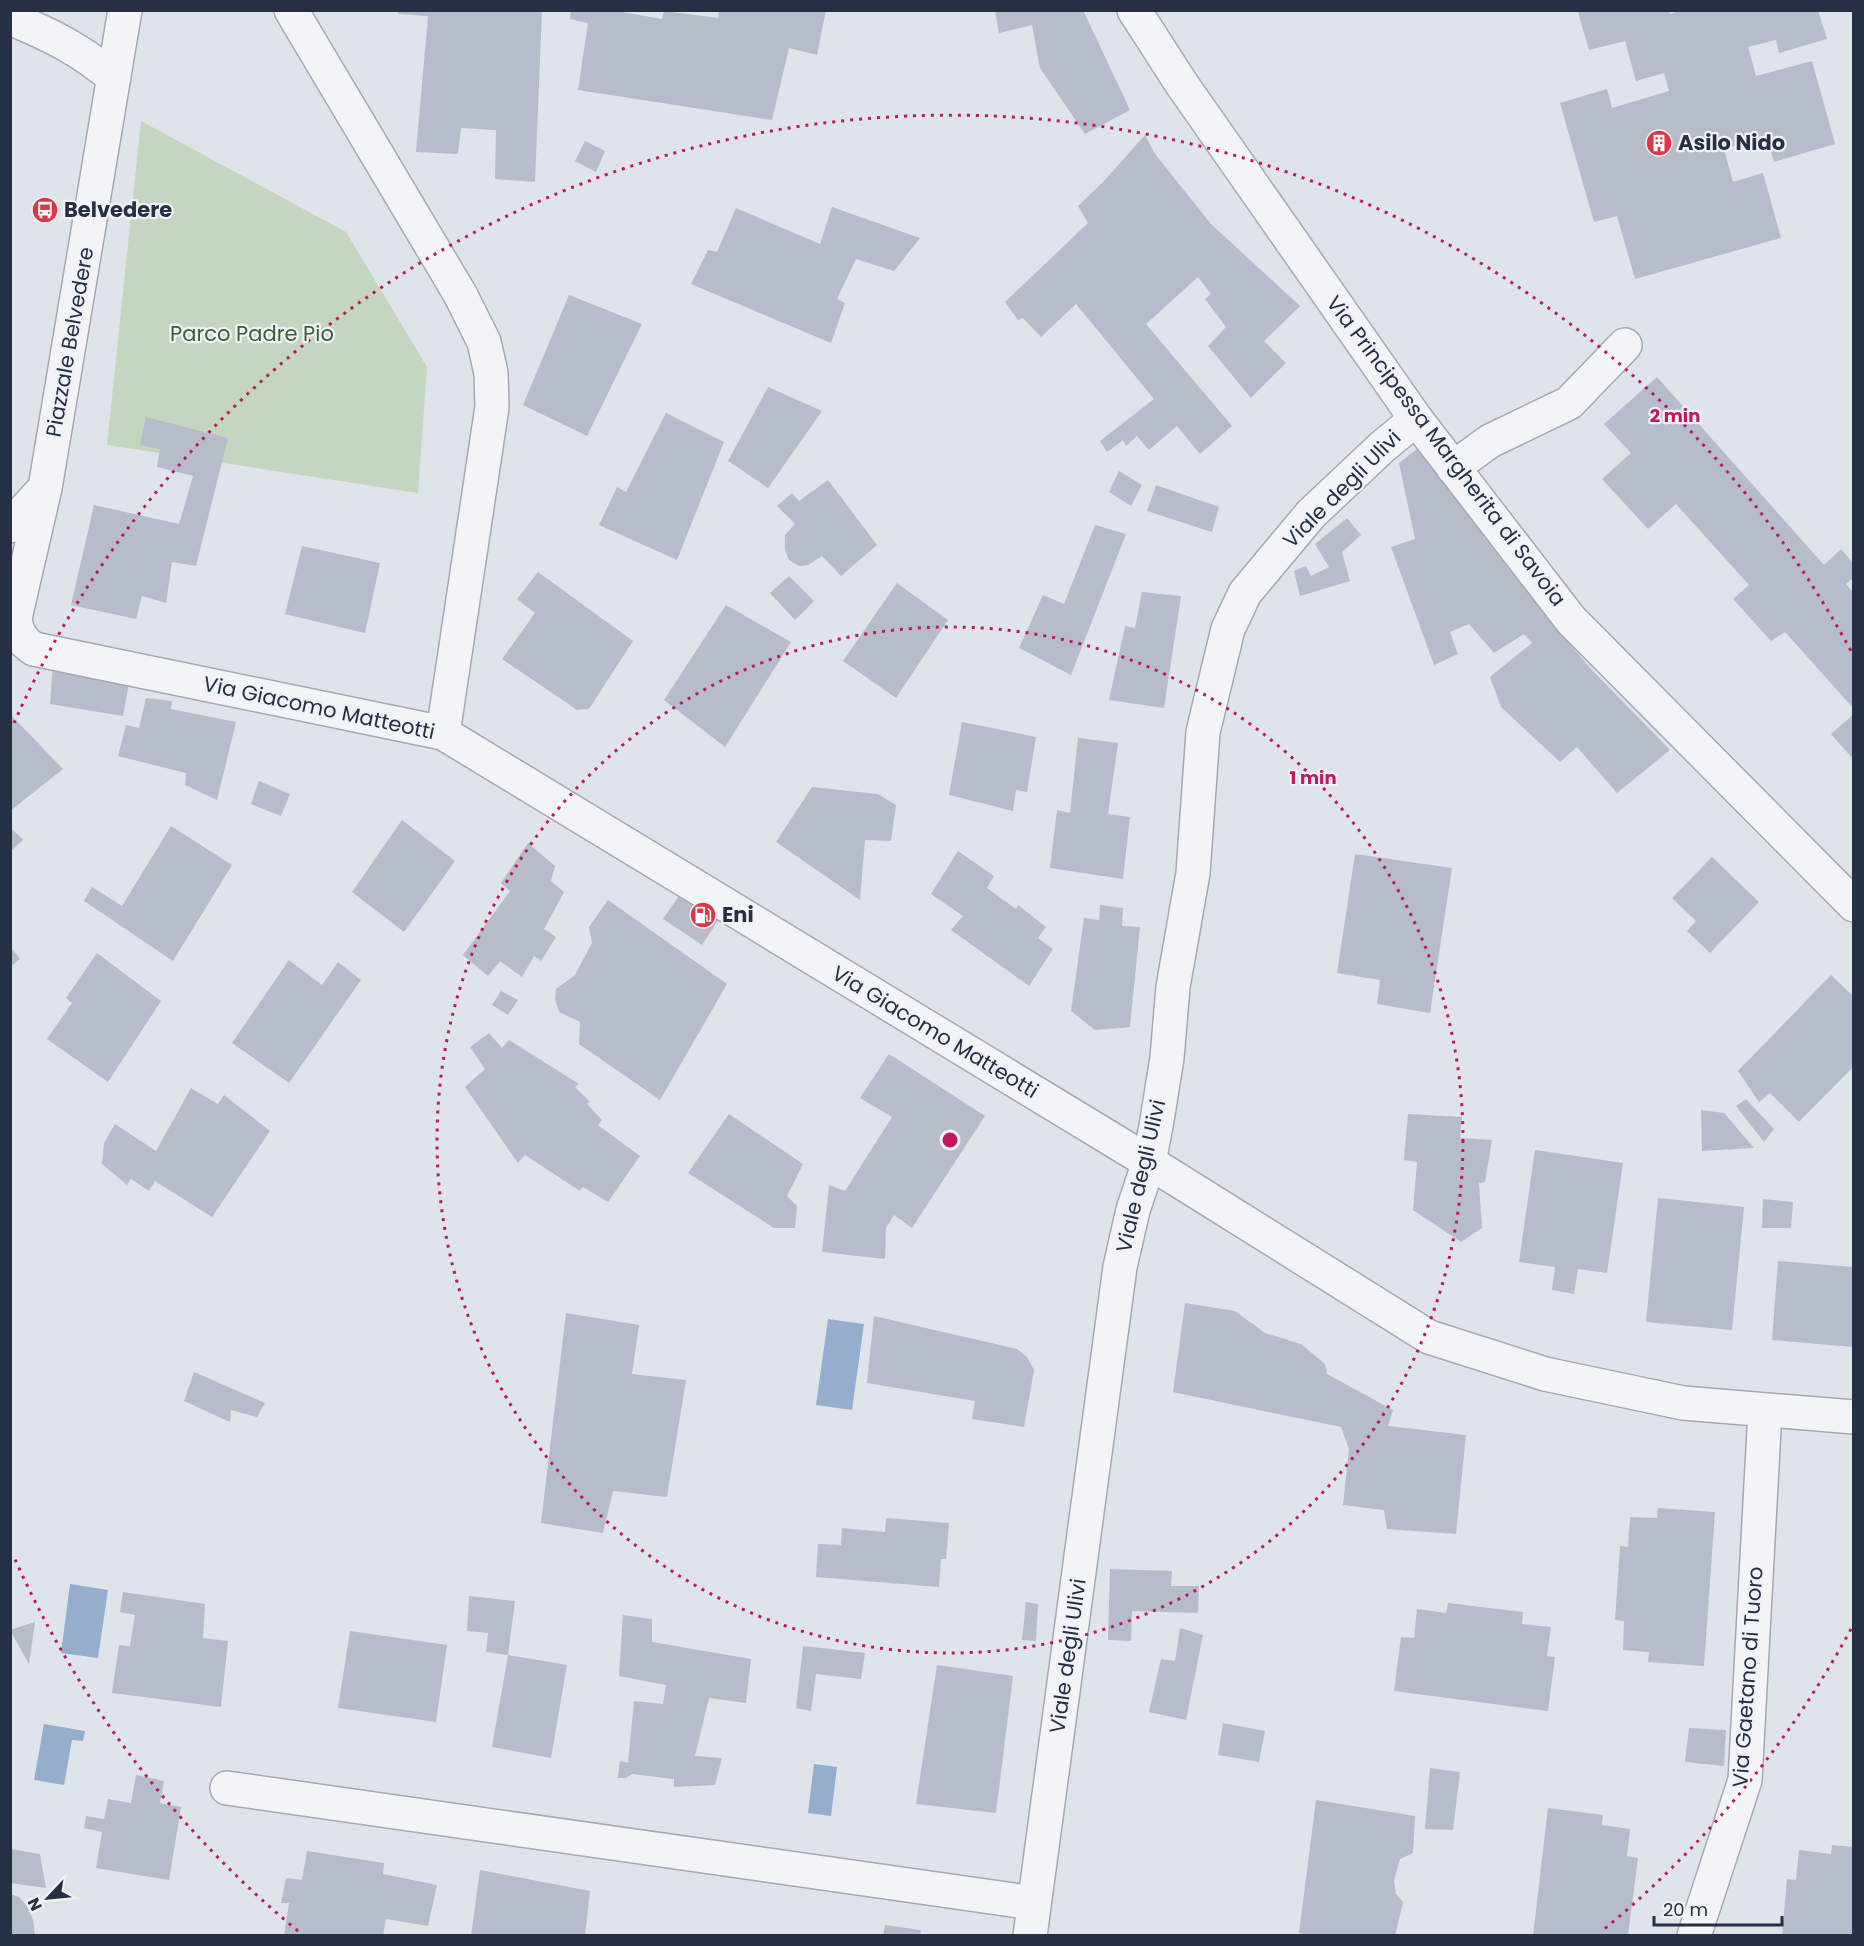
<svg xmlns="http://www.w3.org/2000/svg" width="1864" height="1946" font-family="Poppins,sans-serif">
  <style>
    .green { fill: #c4d5c0 }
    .water { fill: #96aece }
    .building { fill: #b6bcc9 }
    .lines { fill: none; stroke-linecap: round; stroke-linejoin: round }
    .minor-casing { stroke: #a4a9b5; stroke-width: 36 }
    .minor { stroke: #f3f4f8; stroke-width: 33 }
    .ring { fill: none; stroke: #c2185b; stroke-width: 3; stroke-dasharray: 3 6 }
    .labels { text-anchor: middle; stroke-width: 4.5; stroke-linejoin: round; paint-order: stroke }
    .poi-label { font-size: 21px; font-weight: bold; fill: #262f44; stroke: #eff2f7; text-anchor: start }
    .park-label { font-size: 21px; fill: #386132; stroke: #eff2f7 }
    .street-label { font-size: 21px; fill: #262f44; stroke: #eff2f7 }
    .centre { fill: #c2185b; stroke: #eff2f7; stroke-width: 3 }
    .ring-label { font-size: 18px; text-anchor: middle; font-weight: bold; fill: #c2185b; stroke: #eff2f7; stroke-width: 4.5; stroke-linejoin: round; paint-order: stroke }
  </style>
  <rect width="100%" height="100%" fill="#dfe3ea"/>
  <!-- green -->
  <path class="green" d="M141 121 346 232 427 367 418 493 107 445Z"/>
  <!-- water -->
  <path class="water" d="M828 1319 864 1324 852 1410 816 1405Z
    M70 1584 108 1590 98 1658 61 1653Z
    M44 1724 85 1731 83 1741 72 1740 64 1785 34 1780Z
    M814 1764 837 1767 831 1816 808 1813Z"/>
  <!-- building -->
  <path class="building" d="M398 10H542L535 182 495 179 496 130 461 128 458 154 416 152 428 16 398 14Z
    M571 10H611L662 19 664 11 718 18 719 10H826L817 55 789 48 772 120 578 90 588 23 570 19Z
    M995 10H1083L1130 110 1085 134 1040 68 1032 25 999 33Z
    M1583 10H1669L1670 14 1682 10H1818L1827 39 1779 53 1776 40 1748 47 1756 76 1812 61 1835 144 1774 162 1767 137 1724 149 1733 182 1763 173 1781 238 1635 279 1617 216 1594 222 1560 103 1607 89 1612 108 1669 91 1664 73 1636 81 1625 41 1589 50 1578 12Z
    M1145 135 1155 154 1211 224 1300 306 1264 341 1286 363 1251 398 1208 346 1226 327 1205 299 1211 294 1198 277 1146 324 1232 426 1200 454 1177 426 1149 450 1137 436 1126 446 1123 440 1107 452 1100 441 1154 399 1076 304 1041 337 1023 318 1018 320 1005 302 1088 223 1078 206 1104 181Z
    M585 141 605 151 596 172 575 161Z
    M832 207 920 238 894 271 856 259 837 299 845 303 831 343 691 284 708 250 717 252 736 208 820 244Z
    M569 295 642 324 587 436 523 405Z
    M1657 377 1824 565 1841 549 1854 564V577L1846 584 1854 593V709L1785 632 1771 641 1733 599 1749 585 1676 504 1648 529 1602 479 1631 453 1604 424Z
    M768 387 822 411 768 488 728 461Z
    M666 413 724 442 677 560 599 525 617 487 626 492Z
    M146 417 228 438 196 566 172 562 166 603 142 596 136 619 71 605 94 505 179 524 193 476 157 467 160 449 140 445Z
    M1423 444 1496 551 1545 615 1591 669 1670 750 1617 793 1577 747 1560 762 1501 707 1490 677 1532 643 1524 634 1494 653 1469 624 1450 632 1458 654 1434 665 1391 547 1415 539 1399 463Z
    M1119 471 1142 485 1131 506 1109 492Z
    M828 480 877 545 841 576 822 556 808 565 799 566 789 560 785 550V535L795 524 777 506 792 493 799 501Z
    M1156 485 1219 507 1212 532 1147 511Z
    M1347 518 1361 535 1342 552 1350 581 1300 596 1294 571 1306 566 1311 576 1329 567 1315 544Z
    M1095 525 1126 534 1071 675 1019 648 1043 595 1064 604Z
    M302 546 380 563 365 633 285 614Z
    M538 572 633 641 589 709 577 710 502 659 535 613 517 599Z
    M789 576 814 601 795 620 770 593Z
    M897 583 948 620 896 698 843 661Z
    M1142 592 1181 596 1164 708 1109 700 1125 626 1135 628Z
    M726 605 791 642 725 747 664 700Z
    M53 663 130 678 123 716 50 704Z
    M146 698 172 701 171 709 236 722 217 800 185 785 186 773 118 756 126 725 139 728Z
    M10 714 63 769 10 811Z
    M1854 714V760L1831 734Z
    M962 722 1036 737 1027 792 1016 790 1013 811 949 795Z
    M1078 738 1118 743 1108 814 1130 817 1123 879 1050 868 1057 810 1070 813Z
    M259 781 290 794 281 816 251 804Z
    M812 787 878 794 896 805 891 841 865 840 860 900 776 842Z
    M402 820 455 861 404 932 352 892Z
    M171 826 232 865 173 961 84 901 92 887 122 906Z
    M10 827 23 840 10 852Z
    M528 843 555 866 551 881 564 892 544 929 556 937 541 961 534 956 522 977 500 961 488 976 463 955 510 891 501 883Z
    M958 851 994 876 987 888 1016 909 1018 905 1046 927 1038 938 1053 949 1029 986 951 930 963 916 931 894Z
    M1355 854 1452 868 1430 1013 1377 1004 1380 980 1337 973Z
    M1712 857 1759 902 1710 953 1687 931 1696 921 1672 898Z
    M685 887 723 913 702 945 663 919Z
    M608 900 727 984 660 1100 579 1044 580 1022 559 1012 555 999 556 989 575 975 592 943 589 927Z
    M1100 905 1123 908 1122 926 1140 927 1130 1027 1095 1030 1071 1011 1084 918 1099 920Z
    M10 946 20 959 10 967Z
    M97 953 161 1001 108 1082 47 1039 72 1003 66 998Z
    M289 960 322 985 338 962 361 980 289 1083 232 1043Z
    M1831 975 1854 997V1066L1799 1122 1770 1093 1759 1102 1738 1071Z
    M501 991 518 1000 508 1015 492 1005Z
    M489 1033 502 1048 509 1040 579 1084 575 1087 590 1102 587 1104 602 1120 598 1125 640 1156 608 1202 583 1187 580 1191 525 1155 518 1163 465 1087 485 1069 470 1047Z
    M889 1054 985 1116 912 1228 894 1215 886 1228 885 1259 822 1252 829 1185 845 1191 892 1117 860 1098Z
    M191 1088 218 1104 224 1095 270 1131 212 1217 155 1181 149 1191 131 1179 127 1185 102 1164 104 1143 115 1124 156 1151Z
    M1746 1099 1774 1129 1764 1142 1736 1106Z
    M1701 1110 1724 1113 1754 1148 1702 1151Z
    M729 1114 803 1164 787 1196 797 1206 795 1228H774L688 1173Z
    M1408 1114 1462 1117 1460 1138 1492 1140 1485 1182 1479 1183 1482 1228 1461 1242 1413 1210 1417 1162 1404 1160Z
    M1535 1150 1623 1163 1607 1273 1578 1269 1574 1294 1552 1290 1555 1267 1519 1262Z
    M1658 1198 1744 1207 1732 1330 1646 1322Z
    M1763 1199 1793 1202 1791 1228H1762Z
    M1778 1261 1854 1267V1347L1772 1340Z
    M1185 1303 1235 1311 1265 1333 1301 1344 1325 1364 1327 1374 1393 1410 1388 1426 1466 1435 1456 1534 1387 1529 1384 1510 1343 1505 1349 1449 1341 1427 1173 1392Z
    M566 1313 639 1325 632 1374 686 1380 667 1497 613 1491 603 1533 541 1523Z
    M874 1316 1017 1349 1027 1357 1034 1370 1024 1427 972 1419 975 1401 867 1383Z
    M194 1372 265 1403 257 1417 231 1410 230 1422 184 1401Z
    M1658 1508 1715 1512 1704 1666 1648 1662 1649 1652 1623 1650 1624 1621 1615 1620 1620 1546 1628 1547 1630 1517 1657 1518Z
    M886 1518 949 1523 946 1559H941L939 1587 816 1577 818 1544 841 1545 842 1528 885 1532Z
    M1110 1569 1172 1571 1171 1586H1199L1198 1613 1132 1611 1131 1641 1108 1640Z
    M123 1592 205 1604 203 1638 228 1641 221 1707 112 1693 119 1645 130 1646 135 1615 120 1612Z
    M469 1596 515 1601 508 1655 486 1652 488 1633 467 1631Z
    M1026 1602 1038 1604 1036 1641 1022 1640Z
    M1448 1603 1523 1612 1522 1624 1551 1627 1547 1656 1555 1657 1548 1711 1394 1691 1401 1637 1414 1638 1417 1609 1446 1613Z
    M623 1615 652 1619V1642L751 1659 746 1703 709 1698 695 1756 722 1758 715 1785 674 1787V1779L632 1774 626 1778H618L620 1761 628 1763 634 1701 663 1704 666 1685 619 1676Z
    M35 1622 29 1664 10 1630Z
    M1180 1628 1203 1635 1186 1720 1149 1712 1161 1659 1175 1661Z
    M350 1631 447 1645 436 1722 338 1708Z
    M803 1646 865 1653 861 1679 816 1674 811 1711 796 1708Z
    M508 1655 567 1665 551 1758 492 1747Z
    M937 1665 1013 1676 996 1813 916 1804Z
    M1223 1723 1265 1731 1259 1762 1218 1755Z
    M1689 1728 1726 1730 1724 1766 1685 1762Z
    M1430 1768 1460 1772 1453 1830 1425 1829Z
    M136 1775 164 1781 160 1803 181 1807 169 1880 96 1868 102 1832 84 1828 86 1816 104 1819 108 1799 131 1803Z
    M1316 1800 1415 1816 1413 1853 1400 1859 1394 1880 1396 1894 1403 1902 1395 1936H1317L1299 1933Z
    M1548 1808 1603 1815 1602 1825 1630 1829 1627 1856 1638 1858 1628 1935 1533 1936Z
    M1832 1845 1854 1847V1936H1782L1787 1879 1796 1880 1799 1850 1831 1854Z
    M10 1849 40 1854 46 1888 10 1883Z
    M307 1851 384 1863 383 1874 437 1885 428 1926 386 1919 383 1936H284L289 1903H281L286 1878 302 1880Z
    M480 1870 590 1891 585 1936H471Z
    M10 1894 19 1897 28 1907 33 1920 35 1936H10Z
    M885 1925 921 1930 920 1936H883Z"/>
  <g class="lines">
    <defs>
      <path id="minor" d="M125 10 45 488 15 618C16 632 22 642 34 649L443 733 1149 1162 1429 1337 1545 1374 1683 1403 1854 1417
        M291 10 460 294 484 342 491 373 492 407 443 733
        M1134 10 1181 83 1416 419 1571 620 1854 905
        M10 18C51 35 81 50 114 78
        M1453 468 1490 441 1569 403 1625 345
        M10 526 44 489
        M227 1788 1034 1903
        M1030 1936 1120 1267 1133 1210 1149 1162 1156 1126 1167 1058 1173 987 1193 873 1203 732 1228 629 1245 593 1311 514 1381 448 1416 419
        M1694 1936 1745 1780 1765 1411"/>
    </defs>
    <!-- minor casing -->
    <use href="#minor" class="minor-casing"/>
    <!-- minor -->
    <use href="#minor" class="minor"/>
  </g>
  <!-- distance rings -->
  <g class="ring">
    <circle cx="950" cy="1140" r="513"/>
    <path d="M1851 1629A1025 1025 0 0 1 1602 1931M298 1931A1025 1025 0 0 1 14 1557M14 723A1025 1025 0 0 1 1851 651"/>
  </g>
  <!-- icons -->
  <defs>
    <symbol id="building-disc" viewBox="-11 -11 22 22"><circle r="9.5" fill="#dd3645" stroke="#eff2f7"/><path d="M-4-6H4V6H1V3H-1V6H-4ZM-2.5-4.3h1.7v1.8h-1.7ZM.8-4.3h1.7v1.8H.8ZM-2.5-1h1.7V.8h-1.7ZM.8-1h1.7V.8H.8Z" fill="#fff"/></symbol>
    <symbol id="bus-disc" viewBox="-11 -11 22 22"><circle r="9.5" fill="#dd3645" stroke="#eff2f7"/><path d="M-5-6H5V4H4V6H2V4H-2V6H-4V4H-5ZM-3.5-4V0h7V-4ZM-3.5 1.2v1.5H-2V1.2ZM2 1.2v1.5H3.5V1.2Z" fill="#fff"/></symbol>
    <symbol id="fuel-disc" viewBox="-11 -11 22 22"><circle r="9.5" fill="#dd3645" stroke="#eff2f7"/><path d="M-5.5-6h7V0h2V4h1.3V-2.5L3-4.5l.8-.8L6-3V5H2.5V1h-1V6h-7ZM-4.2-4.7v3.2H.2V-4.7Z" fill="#fff"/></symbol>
  </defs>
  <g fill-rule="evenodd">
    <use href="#building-disc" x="1644" y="128" width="30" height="30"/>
    <use href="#bus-disc" x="30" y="195" width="30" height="30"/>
    <use href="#fuel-disc" x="688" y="900" width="30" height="30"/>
  </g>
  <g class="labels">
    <!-- poi labels -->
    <g class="poi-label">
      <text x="1678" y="150">Asilo Nido</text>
      <text x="64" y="217">Belvedere</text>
      <text x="722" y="922">Eni</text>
    </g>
    <!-- park labels -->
    <g class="park-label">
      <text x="252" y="341">Parco Padre Pio</text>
    </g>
    <!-- street labels -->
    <g class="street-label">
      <text transform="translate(70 342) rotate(-80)" y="7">Piazzale Belvedere</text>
      <text transform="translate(1446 451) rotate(53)" y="7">Via Principessa Margherita di Savoia</text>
      <text transform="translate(1342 489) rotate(-45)" y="7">Viale degli Ulivi</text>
      <text transform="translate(319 708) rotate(12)" y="7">Via Giacomo Matteotti</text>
      <text transform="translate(935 1032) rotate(31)" y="7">Via Giacomo Matteotti</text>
      <text transform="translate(1141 1176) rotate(-77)" y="7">Viale degli Ulivi</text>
      <text transform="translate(1068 1656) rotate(-82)" y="7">Viale degli Ulivi</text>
      <text transform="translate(1748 1677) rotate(-86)" y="7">Via Gaetano di Tuoro</text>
    </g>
  </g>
  <circle cx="950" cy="1140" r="9" class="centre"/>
  <g class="ring-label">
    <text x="1675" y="422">2 min</text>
    <text x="1313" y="784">1 min</text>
  </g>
  <!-- border -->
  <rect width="1864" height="1946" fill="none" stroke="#262f44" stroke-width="24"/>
  <!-- north arrow -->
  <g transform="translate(48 1898) rotate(244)" stroke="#eff2f7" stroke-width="4.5" paint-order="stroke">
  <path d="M0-4.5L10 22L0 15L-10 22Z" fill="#262f44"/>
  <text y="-9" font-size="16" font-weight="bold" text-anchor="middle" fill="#262f44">N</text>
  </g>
  <!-- scale -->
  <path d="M1654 1916v9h128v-9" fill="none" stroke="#262f44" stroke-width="3"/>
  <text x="1663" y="1916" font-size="18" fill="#262f44" stroke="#eff2f7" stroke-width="4.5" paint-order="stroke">20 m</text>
</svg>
